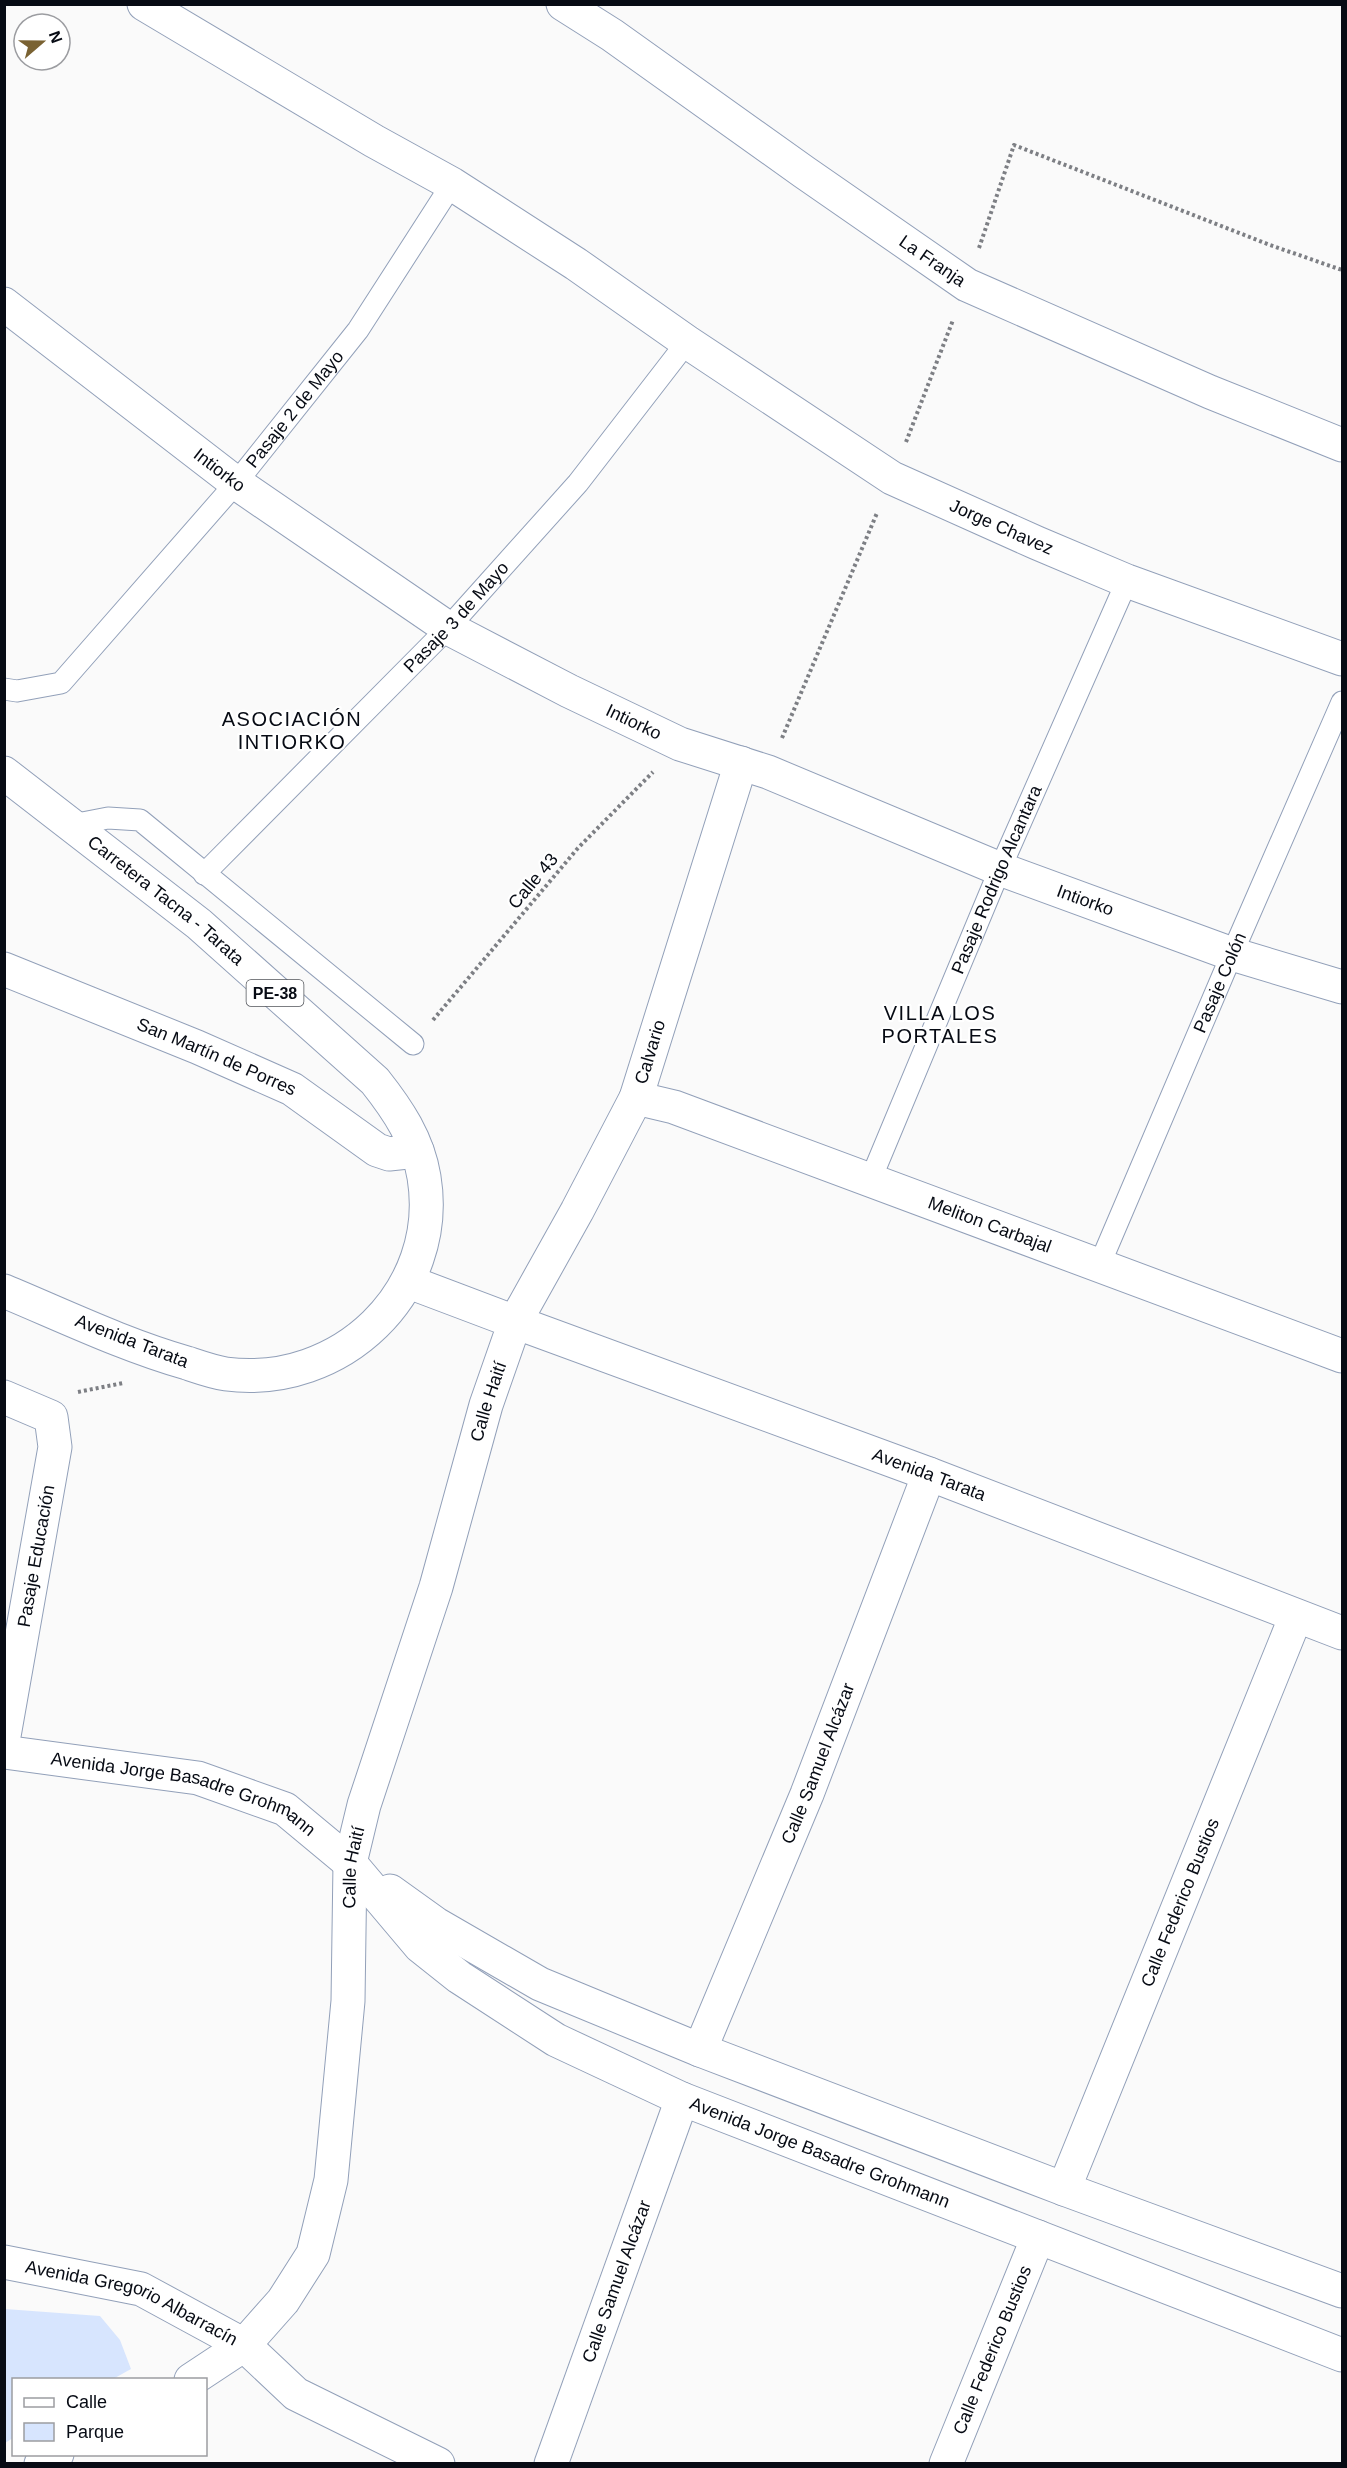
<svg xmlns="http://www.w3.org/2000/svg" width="1347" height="2468" font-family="Arial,sans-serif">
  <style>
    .green { fill: #d7e5fe }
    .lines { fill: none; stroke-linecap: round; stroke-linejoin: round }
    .service-casing { stroke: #92a0b9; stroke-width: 23 }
    .minor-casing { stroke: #92a0b9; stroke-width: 35 }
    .tertiary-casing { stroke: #92a0b9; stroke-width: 35 }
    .trunk-casing { stroke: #92a0b9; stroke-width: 35 }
    .path { stroke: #7d7f84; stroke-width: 4; stroke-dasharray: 3 3; stroke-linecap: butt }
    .service { stroke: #fff; stroke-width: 21 }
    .minor { stroke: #fff; stroke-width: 33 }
    .tertiary { stroke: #fff; stroke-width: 33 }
    .trunk { stroke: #fff; stroke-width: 33 }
    .labels { text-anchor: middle; stroke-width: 4.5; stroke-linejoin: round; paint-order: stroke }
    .shield { fill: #fff; stroke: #51545a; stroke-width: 1.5 }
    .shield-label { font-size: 16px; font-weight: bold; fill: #070b14 }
    .street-label { font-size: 18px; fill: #070b14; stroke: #fff }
    .neighbourhood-label { font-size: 20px; letter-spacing: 1.5px; fill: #070b14; stroke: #fff }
  </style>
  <rect width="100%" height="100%" fill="#fafafa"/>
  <!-- green -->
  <path class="green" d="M5 2309 100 2316 120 2340 131 2369 113 2379 14 2380 13 2438 5 2443Z"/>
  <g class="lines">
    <defs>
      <g id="service">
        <path id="s1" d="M4 689 17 691 61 683 236 483 358 330 452 184"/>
        <path d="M72 825 108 818 140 820 413 1044"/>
        <path id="s2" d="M204 874 448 628 578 483 687 342"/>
        <path id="s3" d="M870 1181 1000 869 1127 581"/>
        <path id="s4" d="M1099 1266 1232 954 1342 702"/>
      </g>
      <g id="minor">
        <path id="s5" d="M144 4 374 141 452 184 576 264 687 342 892 478 1037 543 1127 581 1342 659"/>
        <path id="s6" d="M563 4 612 35 804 172 967 285 1210 392 1342 445"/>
        <path id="s7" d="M4 304 236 483 448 628 569 691 680 744 768 772 1000 869 1232 954 1342 987"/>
        <path id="s8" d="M741 763 636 1098 577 1211 515 1322 929 1474 1342 1633"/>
        <path id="s9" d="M4 969 197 1047 292 1089 377 1150 389 1154 417 1151"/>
        <path id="s10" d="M636 1098 674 1107 1342 1356"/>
        <path d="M4 1397 51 1417 55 1447 4 1736"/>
        <path id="s11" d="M350 1863 420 1946 459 1977 556 2040 682 2099 1342 2355"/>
        <path d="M390 1891 436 1924 540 1984 700 2050 1064 2189 1342 2291"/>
        <path id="s12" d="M700 2050 807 1794 929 1474"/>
        <path id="s13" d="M1064 2189 1296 1616"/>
        <path id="s14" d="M4 2262 141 2289 244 2345"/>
        <path id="s15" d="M551 2464 682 2099"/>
        <path id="s16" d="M946 2464 1038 2237"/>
      </g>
      <g id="tertiary">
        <path id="s17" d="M4 1752 198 1778 285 1809 350 1863"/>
        <path d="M244 2345 296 2394 438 2464"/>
        <path id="s18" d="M191 2380 244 2345 283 2301 313 2254 331 2180 348 2001 350 1863 364 1805 436 1587 486 1405 515 1322 409 1282"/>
        <path d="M41 2464 57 2454"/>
      </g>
      <g id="trunk">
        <path id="s19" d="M4 773 199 924 375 1081C398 1110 418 1140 424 1177 443 1292 340 1389 226 1374 213 1372 199 1367 187 1363 124 1345 64 1316 4 1291"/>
      </g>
    </defs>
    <!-- service casing -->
    <use href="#service" class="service-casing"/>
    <!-- minor casing -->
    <use href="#minor" class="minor-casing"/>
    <!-- tertiary casing -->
    <use href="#tertiary" class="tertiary-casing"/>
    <!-- trunk casing -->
    <use href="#trunk" class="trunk-casing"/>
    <!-- path -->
    <path class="path" d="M979 248 1014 145 1270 245 1342 270
      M906 442 953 320
      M782 738 877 513
      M433 1020 578 848 653 772
      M78 1392 123 1383"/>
    <!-- service -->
    <use href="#service" class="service"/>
    <!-- minor -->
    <use href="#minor" class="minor"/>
    <!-- tertiary -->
    <use href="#tertiary" class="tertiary"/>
    <!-- trunk -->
    <use href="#trunk" class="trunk"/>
  </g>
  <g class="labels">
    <!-- shield labels -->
    <rect class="shield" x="246.5" y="980" width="57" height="26" rx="4.5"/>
    <g class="shield-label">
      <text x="275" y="999">PE-38</text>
    </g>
    <!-- street labels -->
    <g class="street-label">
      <text dy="6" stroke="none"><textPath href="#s6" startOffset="450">La Franja</textPath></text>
      <text dy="6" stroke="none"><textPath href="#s1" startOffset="418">Pasaje 2 de Mayo</textPath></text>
      <text dy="6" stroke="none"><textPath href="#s7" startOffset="272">Intiorko</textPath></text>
      <text dy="6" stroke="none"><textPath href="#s5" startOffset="1006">Jorge Chavez</textPath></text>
      <text dy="6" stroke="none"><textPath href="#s2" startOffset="360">Pasaje 3 de Mayo</textPath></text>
      <text dy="6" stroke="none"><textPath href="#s7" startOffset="758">Intiorko</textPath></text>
      <text dy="6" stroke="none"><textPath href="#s3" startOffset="327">Pasaje Rodrigo Alcantara</textPath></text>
      <text transform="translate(533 881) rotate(-50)" y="6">Calle 43</text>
      <text dy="6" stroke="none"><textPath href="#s7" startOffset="1244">Intiorko</textPath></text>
      <text dy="6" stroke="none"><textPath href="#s19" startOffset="206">Carretera Tacna - Tarata</textPath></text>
      <text dy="6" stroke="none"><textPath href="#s4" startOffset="308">Pasaje Colón</textPath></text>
      <text transform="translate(650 1052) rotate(-73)" y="6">Calvario</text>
      <text dy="6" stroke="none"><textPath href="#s9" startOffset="230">San Martín de Porres</textPath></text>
      <text dy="6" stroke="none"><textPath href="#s10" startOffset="376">Meliton Carbajal</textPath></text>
      <text transform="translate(132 1341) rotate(21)" y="6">Avenida Tarata</text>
      <text dy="6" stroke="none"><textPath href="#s18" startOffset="1054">Calle Haití</textPath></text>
      <text dy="6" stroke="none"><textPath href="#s8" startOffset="1047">Avenida Tarata</textPath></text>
      <text transform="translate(36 1556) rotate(-80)" y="6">Pasaje Educación</text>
      <text dy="6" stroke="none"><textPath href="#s12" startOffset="310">Calle Samuel Alcázar</textPath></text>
      <text dy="6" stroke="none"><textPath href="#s17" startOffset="186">Avenida Jorge Basadre Grohmann</textPath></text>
      <text dy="6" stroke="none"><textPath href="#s18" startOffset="568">Calle Haití</textPath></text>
      <text dy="6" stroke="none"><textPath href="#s13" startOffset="309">Calle Federico Bustios</textPath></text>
      <text dy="6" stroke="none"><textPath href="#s11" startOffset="561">Avenida Jorge Basadre Grohmann</textPath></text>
      <text dy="6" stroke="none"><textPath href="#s15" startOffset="194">Calle Samuel Alcázar</textPath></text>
      <text dy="6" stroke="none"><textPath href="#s14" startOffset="135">Avenida Gregorio Albarracín</textPath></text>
      <text dy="6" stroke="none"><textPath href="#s16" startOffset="123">Calle Federico Bustios</textPath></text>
    </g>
    <!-- neighbourhood labels -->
    <g class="neighbourhood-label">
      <text x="292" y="726">ASOCIACIÓN<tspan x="292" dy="23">INTIORKO</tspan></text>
      <text x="940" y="1020">VILLA LOS<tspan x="940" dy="23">PORTALES</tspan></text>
    </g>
  </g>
  <!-- border -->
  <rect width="1347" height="2468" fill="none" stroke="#070b14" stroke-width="12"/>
  <!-- legend -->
  <rect x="12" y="2378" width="195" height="78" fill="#ffffff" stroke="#9c9da1" stroke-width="1.5"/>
  <rect x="24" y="2398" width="30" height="9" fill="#ffffff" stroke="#9c9da1" stroke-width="1.5"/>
  <text x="66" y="2408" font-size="18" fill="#070b14">Calle</text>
  <rect x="24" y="2423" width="30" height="18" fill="#d7e5fe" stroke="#9c9da1" stroke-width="1.5"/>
  <text x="66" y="2438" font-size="18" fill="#070b14">Parque</text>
  <!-- north arrow -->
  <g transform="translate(42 42) rotate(70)"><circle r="28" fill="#ffffff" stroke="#9c9da1" stroke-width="1.5"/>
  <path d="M0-4.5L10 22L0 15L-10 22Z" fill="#7a6232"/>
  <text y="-9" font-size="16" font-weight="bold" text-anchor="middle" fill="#070b14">N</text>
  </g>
</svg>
